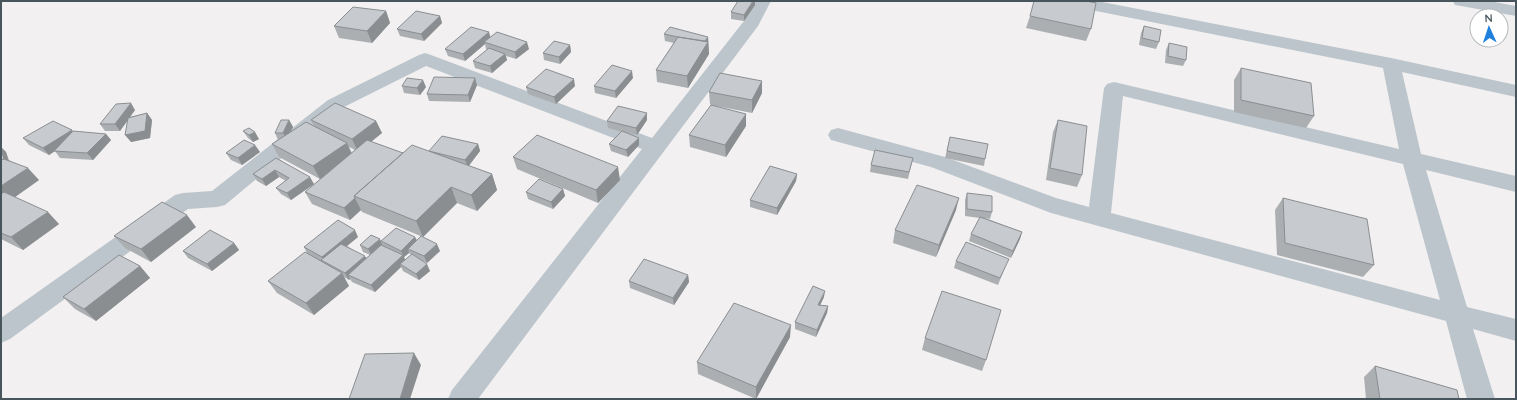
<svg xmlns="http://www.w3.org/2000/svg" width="1517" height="400" font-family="Quicksand,sans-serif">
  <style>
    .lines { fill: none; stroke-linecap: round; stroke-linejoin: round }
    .minor { fill: #bcc5cc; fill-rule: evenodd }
    .wall { fill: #abafb2; fill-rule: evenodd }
    .shaded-wall { fill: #8b8e91 }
    .building { fill: #c7cbcf; stroke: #8b8e91 }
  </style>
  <rect width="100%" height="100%" fill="#f2f0f0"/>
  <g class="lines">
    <!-- minor -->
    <path class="minor" d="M755 1H771L758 26 478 399H448L452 390 642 149 426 66 342 108 225 205 217 207 188 209 10 339 1 343V318L175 195 183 193 212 191 328 100 419 55 425 53 431 55 652 138 744 21Z
      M1063 1H1097L1391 58 1516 85V97L1402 72 1421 154 1516 176V192L1426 170 1467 307 1516 319V341L1473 329 1495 399H1467L1446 321 1051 213 931 167 831 140 828 135 831 130 838 128 945 157 1056 198 1089 207 1104 88 1107 84 1114 82 1399 149 1383 68 1071 6 1065 5ZM1123 96 1403 164 1440 300 1111 213Z
      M1453 1H1489L1516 6V16L1461 6 1455 5Z"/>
  </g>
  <!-- wall -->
  <path class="wall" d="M755 5 744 21 731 19V12Z
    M386 11 390 23 372 43 339 38 334 26Z
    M440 16 442 23 424 41 400 36 397 29Z
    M1030 16 1091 29 1086 41 1026 28Z
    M1144 26 1159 42 1156 49 1139 45 1141 33Z
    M664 34 708 37 709 54 688 88 657 82 656 70 674 43 665 41Z
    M490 37 529 49 516 59 506 56 507 60 492 73 475 68 473 61 487 50 486 49 485 44 465 61 448 56 445 49Z
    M1169 43 1186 60 1183 66 1165 63 1166 50Z
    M570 45 571 52 560 64 544 60 543 53Z
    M1241 68 1314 116 1306 128 1234 112V80Z
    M633 78 616 98 595 93 594 86Z
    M762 81V93L752 113 711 105 746 114V126L726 157 690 147 689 135 711 105 710 104 709 92Z
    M477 85 470 102 429 101 427 94Z
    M402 86 426 87 420 95 404 93Z
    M575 86 556 104 528 94 526 87Z
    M135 110 130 117 147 113 152 120 150 138 131 142 128 120 120 131H105L100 124Z
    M289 120 293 127 290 132 314 126 311 120 376 121 382 133 371 142 403 153 429 152V151L478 144 480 151 468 166 492 174 497 190 477 211 457 203 423 237 362 212 361 210 350 220 312 204 305 192 329 172 320 179 279 157 272 144 278 140 275 133ZM349 147 355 150 352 153Z
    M647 120 637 135 623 132 639 138V145L628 157 611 151 609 144 622 132 608 128 607 121Z
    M1058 120 1082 175 1077 187 1046 180 1053 132Z
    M72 130 73 132 106 134 111 140 93 160 60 158 55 151 49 155 29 145 23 138Z
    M243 131 259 139 253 142 248 138Z
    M950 137 985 159 984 166 945 158Z
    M1 147 6 152 9 160 39 180 15 197 59 224 23 250 1 239Z
    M260 152 242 165 231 160 226 153Z
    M513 157 620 180 598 203 517 169Z
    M276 158 314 184 291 200 281 194 276 188 286 181 279 177 266 186 257 181 253 174Z
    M913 158 908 179 870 172 871 165Z
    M797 174 796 181 777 215 750 207V200Z
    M563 189 565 196 553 209 528 199 526 192Z
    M967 193 992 212 990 219 985 218 1022 232 1020 239 1011 258 969 241 971 234 980 218 965 216V200Z
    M1283 198 1374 265 1363 277 1277 255 1275 210Z
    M956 210 936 257 893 243 895 230Z
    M196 227 151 262 125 248 114 236Z
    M358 237 347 246 366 258 370 255 363 252 360 245 383 246 381 241 415 237 417 240 440 251 427 263 421 260 430 271 419 280 403 271 401 267 375 292 352 282 350 279 349 280 344 277 349 286 314 315 277 293 268 281 307 253 304 247ZM409 253 411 255 405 260 404 257Z
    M234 243 239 250 212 271 188 258 183 251Z
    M956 261 1006 265 998 285 954 268Z
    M140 266 150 278 96 321 75 309 63 297Z
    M688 275 689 282 674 305 630 288 629 281Z
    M824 297 820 305 828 306 827 313 816 337 795 329V322Z
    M790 337 756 399 698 374 697 362Z
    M925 338 986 360 982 371 922 350Z
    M1375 366 1459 399H1366L1364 377Z"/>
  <!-- shaded-wall -->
  <path class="shaded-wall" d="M753 1H755V5L744 21V15Z
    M386 11 390 23 372 43 367 31Z
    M440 16 442 23 424 41 421 34Z
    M489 32 491 39 484 42 485 44 465 61 463 54Z
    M708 37 709 54 688 88 687 76 703 44Z
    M527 42 529 49 516 59 515 52Z
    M570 45 571 52 560 64 559 57Z
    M505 54 507 60 492 73 490 66Z
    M632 71 633 78 616 98 615 91Z
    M475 78 477 85 470 102 468 95Z
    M574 79 575 86 556 104 554 97Z
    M423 80 426 87 420 95 417 88Z
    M762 81V93L752 113V100Z
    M131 103 135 110 120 131 115 124Z
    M147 113 152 120 150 138 131 142 125 135Z
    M647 113V120L637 135 636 128Z
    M746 114V126L726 157 725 145Z
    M289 120 293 127 287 140 283 133Z
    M376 121 382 133 358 152 352 139Z
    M72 130 77 137 54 151H55L49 155 43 148Z
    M255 132 259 139 253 142 249 135Z
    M106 134 111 140 93 160 87 153Z
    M639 138V145L628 157 626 150Z
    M347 143 352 155 320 179 313 166Z
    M478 144 480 151 468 167 465 160Z
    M255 145 260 152 242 165 238 158Z
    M1 147 6 152 10 166 1 169Z
    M618 167 620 180 598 203 596 190Z
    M28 168 39 180 1 207V186Z
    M275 170 279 177 266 186 262 179Z
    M492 174 497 190 477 211 471 195Z
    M797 174 796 181 777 215V208Z
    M310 177 314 184 291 200 287 193Z
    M451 187 457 203 423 237 416 221Z
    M563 189 565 196 553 209 551 202Z
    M355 198 361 210 350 220 344 208Z
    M959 198 956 210 936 257 939 245Z
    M48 212 59 224 23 250 11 237Z
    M187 215 196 227 151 262 141 249Z
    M355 230 358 237 326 263 325 262 322 257Z
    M1022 232 1020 239 1011 258 1013 251Z
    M415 237 418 244 408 249 409 253 404 257 406 262 400 264 401 267 375 292 371 285 403 255 401 251Z
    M380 239 383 246 372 256 368 249Z
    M234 243 239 250 212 271 207 264Z
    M437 244 440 251 427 263 424 256Z
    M365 256 369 263 348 275 350 279 349 280 345 273Z
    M427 264 430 271 419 280 416 274Z
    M140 266 150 278 96 321 84 309Z
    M342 273 349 286 314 315 306 303Z
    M688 275 689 282 674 305 673 298Z
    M825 291 824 297 817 312 818 305Z
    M828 306 827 313 816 337 817 330Z
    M791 325 790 337 756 399V387Z
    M414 353 421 365 410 399H400Z"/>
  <!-- building -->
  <path class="building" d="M738 1H753L744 15 731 12Z
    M1034 1H1086L1096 3 1091 29 1030 16Z
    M353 7 386 11 367 31 334 26Z
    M416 11 440 16 421 34 397 29Z
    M1144 26 1161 30 1159 42 1142 38Z
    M471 27 489 32 463 54 445 49Z
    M670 27 708 37 705 41 678 37 664 34Z
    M497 32 527 42 515 52 484 42Z
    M678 37 708 42 687 76 656 70Z
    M554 41 570 45 559 57 543 53Z
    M1169 43 1187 47 1186 60 1168 56Z
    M489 48 505 54 490 66 473 61Z
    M612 65 632 71 615 91 594 86Z
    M1241 68 1311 83 1314 116 1241 100Z
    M546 69 574 79 554 97 526 87Z
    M720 73 762 81 752 100 709 92Z
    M434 77 475 78 468 95 427 94Z
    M407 78 423 80 417 88 402 86Z
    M131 103 115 124H100L116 104Z
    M335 103 376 121 352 139 311 120Z
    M711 105 746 114 725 145 689 135Z
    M618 106 647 113 636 128 607 121Z
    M147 113 145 131 125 135 128 118Z
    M281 120H289L283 133H275Z
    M1058 120 1087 126 1082 175 1050 168Z
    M53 121 72 130 43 148 23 138Z
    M306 122 347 143 313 166 272 144Z
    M249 128 255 132 249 135 243 131Z
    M73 131 106 134 87 153 54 151Z
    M622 131 639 138 626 150 609 144Z
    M537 135 618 167 596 190 513 157Z
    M442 136 478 144 465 160 429 151Z
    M950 137 988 144 985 159 947 151Z
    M244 140 255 145 238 158 226 153Z
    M367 140 403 153 354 196 355 198 344 208 305 192Z
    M412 145 492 174 471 195 451 187 416 221 354 196Z
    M1 150 4 159 1 160Z
    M875 150 913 158 909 172 871 165Z
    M276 158 310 177 287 193 276 188 289 178 275 170 262 179 253 174Z
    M4 159 28 168 1 186V160Z
    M770 166 797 174 777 208 750 200Z
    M539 179 563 189 551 202 526 192Z
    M917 185 959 198 939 245 895 230Z
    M4 192 48 212 11 237 1 233V194Z
    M967 193 992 196V212L967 209Z
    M1283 198 1367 219 1374 265 1285 243Z
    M162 202 187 215 141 249 114 236Z
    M980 217 1022 232 1013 251 971 234Z
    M338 220 355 230 322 257 304 247Z
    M396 228 415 237 401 251 381 241Z
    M210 230 234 243 207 264 183 251Z
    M371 235 380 239 368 249 360 245Z
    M421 236 437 244 424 256 408 249Z
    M966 242 1009 259 1000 278 956 261Z
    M341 244 365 256 345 273 321 260Z
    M381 245 403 255 371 285 348 275Z
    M305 252 342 273 306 303 268 281Z
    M412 254 427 264 416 274 400 264Z
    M119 255 140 266 84 309 63 297Z
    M644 259 688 275 673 298 629 281Z
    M813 286 825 291 818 305 828 306 817 330 795 322Z
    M942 291 1001 310 986 360 925 338Z
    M734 303 791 325 756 387 697 362Z
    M414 353 400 399H349L365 354Z
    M1375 366 1457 390 1459 399H1380Z"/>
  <!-- border -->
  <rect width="1517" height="400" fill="none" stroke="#48555d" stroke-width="4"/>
  <!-- north arrow -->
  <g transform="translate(1489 28) rotate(357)"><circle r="19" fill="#ffffff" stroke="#b6bbbe"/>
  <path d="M0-3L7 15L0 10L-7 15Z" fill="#1f80dd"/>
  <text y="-6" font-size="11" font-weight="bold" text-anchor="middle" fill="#48555d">N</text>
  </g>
</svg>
